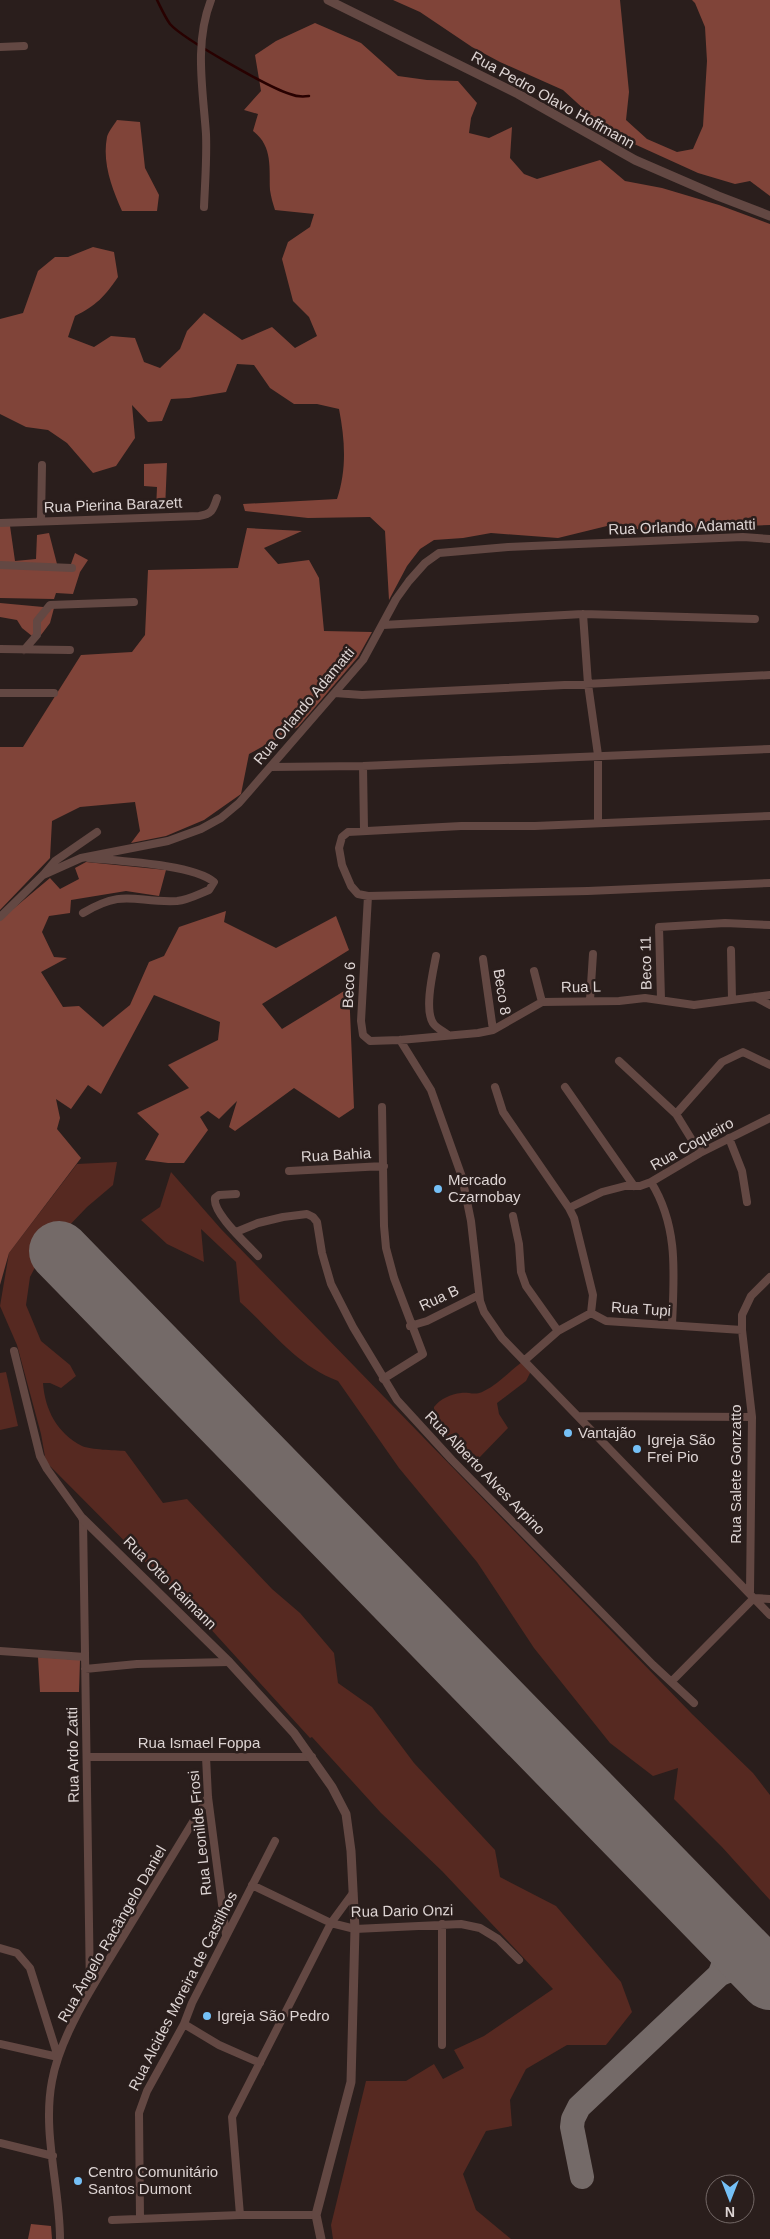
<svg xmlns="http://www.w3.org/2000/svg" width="770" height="2239" font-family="Arial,sans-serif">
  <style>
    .green { fill: #562921 }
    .forest { fill: #804439 }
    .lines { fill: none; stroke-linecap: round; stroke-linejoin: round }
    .stream { stroke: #280100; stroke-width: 2.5 }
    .taxiway { stroke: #746a68; stroke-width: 24 }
    .runway { stroke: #746a68; stroke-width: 60 }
    .minor { stroke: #634843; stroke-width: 8 }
    .tertiary { stroke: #634843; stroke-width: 9 }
    .poi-dot { fill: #75c0f6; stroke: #2a1e1c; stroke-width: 2 }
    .labels { text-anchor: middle; stroke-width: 5; stroke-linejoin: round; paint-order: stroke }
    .street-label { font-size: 15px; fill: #ddd4d3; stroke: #2a1e1c }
    .poi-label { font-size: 15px; fill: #ddd4d3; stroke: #2a1e1c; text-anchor: start }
  </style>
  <rect width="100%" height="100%" fill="#2a1e1c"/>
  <!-- green -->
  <path class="green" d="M117 1162 113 1185 87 1207 42 1254 30 1277 26 1305 41 1341 70 1365 76 1376 61 1388 50 1383H43C45 1410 57 1433 82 1446 91 1450 114 1450 125 1451L163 1503 187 1499 272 1589 300 1613 334 1653 338 1683 372 1707 414 1763 495 1850 500 1877 556 1906 621 1982 632 2012 606 2045H567L526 2069 510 2100 512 2126 486 2131 463 2174 476 2210 511 2239H333L331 2225 366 2081H406L434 2064 443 2079 464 2068 454 2050 484 2036 553 1989 442 1871 381 1813 312 1737 310 1738 197 1614 46 1462 41 1434 17 1345 0 1306 9 1253 77 1164Z
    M171 1172 221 1229 692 1714 753 1773 770 1795V1900L722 1847 674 1799 678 1768 653 1776 610 1743 534 1648 477 1562 399 1468 338 1381C297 1366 272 1331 240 1302L236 1262 201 1229 204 1262 167 1244 141 1220 160 1207Z
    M522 1362 531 1371 526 1381 497 1403 499 1414 508 1428 478 1459 463 1452 434 1424V1407C440 1399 451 1394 461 1393 469 1392 476 1396 484 1391 498 1384 510 1371 522 1362Z
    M6 1372 18 1426 0 1430V1373Z"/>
  <!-- forest -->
  <path class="forest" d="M393 0H620L629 92 626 120 647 139 677 152 693 149 703 126 707 61 705 27 695 3 692 0H770V196L750 181 735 184 698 173 610 133 563 90 500 62 472 47 420 12Z
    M315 23 361 43 398 76 427 80 458 81 477 103 471 118 469 133 489 138 512 127 510 158 524 174 537 179 600 160 625 181 662 188 719 205 770 224V525L644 530 611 525 558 538 491 533 463 538 434 540 420 549 407 566 389 600 385 531 370 517 308 518 245 511 243 504 337 499C347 469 345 440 339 409L317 404H294L270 388 254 365 237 364 226 392 189 398 171 399 162 421 148 422 132 405 135 438 116 466 93 473 67 443 48 430 26 427 0 414V319L23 313 38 271 55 257H68L93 247 114 252 118 277C105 296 96 306 75 316L68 337 94 347 111 336 135 338 144 362 160 368 180 349 187 331 204 313 242 340 272 327 295 348 317 336 309 317 293 301 282 259 288 242 310 227 314 214 275 210C273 204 271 197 270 190 269 168 273 146 253 131L258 114 244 110 261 91 255 55 276 41Z
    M117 120 140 122 145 168 159 195 157 211H122C112 188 102 163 107 137 108 132 114 125 117 120Z
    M167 463 165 509 156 510 157 487 144 486V464Z
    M0 526H10L15 561 36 559 37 535 49 533 57 564H71L75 553 88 560 80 572 73 594 56 593 54 599 0 598Z
    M247 528 302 531 264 548 278 564 309 560 319 578 324 631 372 632 358 657 298 727 249 754 241 794 204 820 166 836 131 843 140 831 135 802 80 807 52 821 50 858 0 910V747H23L81 655 132 652 145 635 148 570 238 568Z
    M0 603 54 608 50 623 41 635 32 636 22 628 17 620 0 617Z
    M86 862 166 870 159 896 126 891 71 900 70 913 49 916 42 932 54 957 67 958 41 972 63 1007 79 1006 103 1027 130 1005 149 962 164 956 179 927 226 911 224 922 276 948 336 916 349 950 262 1004 282 1029 349 988 354 1108 339 1118 294 1088 235 1131 229 1127 237 1101 219 1119 208 1111 200 1117 208 1130 184 1163H168L145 1160 159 1134 137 1113 189 1088 168 1065 218 1040 220 1022 154 995 101 1094 88 1085 71 1109 56 1099 60 1118 57 1129 81 1158 9 1253 0 1285V920L50 878 60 889 79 879 75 868Z
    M38 1657 80 1660 79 1692H40Z
    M31 2224 51 2226 52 2239H28Z"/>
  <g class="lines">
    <!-- stream -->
    <path class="stream" d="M157 0C161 8 165 17 170 24 183 39 270 88 290 94 297 97 302 97 309 96"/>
    <!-- taxiway -->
    <path class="taxiway" d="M717 1928C726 1944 728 1957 719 1975
      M582 2177 572 2127 573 2119 579 2107 719 1975C736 1966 749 1968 766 1976"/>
    <!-- runway -->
    <path class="runway" d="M59 1251 770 1980"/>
    <!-- minor -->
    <path class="minor" d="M0 47 24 46
      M204 207C205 183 207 158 206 134 203 90 194 43 211 0
      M41 521 42 465
      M0 523 199 516C212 514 213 510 217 498
      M0 565 72 568
      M583 614 588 684 598 755V823
      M383 625 583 614 755 619
      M0 649 70 650
      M24 650 37 635V621L50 605 134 602
      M0 693H54
      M335 693 362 695 770 675
      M363 766 364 830
      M271 767 363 766 770 749
      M770 816 535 826H461L348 832 342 837 339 848 342 865 351 886 358 894 368 896 588 891 770 883
      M44 874 55 861 97 832
      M368 896 361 1021 363 1035 370 1041 400 1040 478 1033 493 1030 542 1002 619 1001 645 998 694 1005 770 995
      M83 913C125 888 134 903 177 901 188 900 199 894 209 890L214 882C193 864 117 861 88 858
      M0 917 43 875 81 858 168 841 201 829 221 818 239 803 363 660 396 599 409 581 425 563 439 553 508 547 743 537 770 539
      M731 950 732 999
      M436 956C433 972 424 1009 433 1023 436 1028 443 1031 448 1035
      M483 959 493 1030
      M534 971 542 1002
      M755 997 770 1005
      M661 999 659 927 725 923 770 925
      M590 1000 593 954
      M400 1040 431 1090 462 1177 471 1221 480 1301 484 1312 502 1338 770 1615
      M619 1061 676 1114 700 1153
      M495 1087 503 1112 569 1208 574 1218 593 1295 591 1313
      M565 1087 634 1186
      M382 1107 384 1226 386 1248 394 1278 423 1354 383 1379
      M676 1114 722 1062 743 1052 770 1065
      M729 1138 742 1171 747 1202
      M289 1171 384 1166
      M651 1182C679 1227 674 1275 672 1325
      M236 1194 219 1195 215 1198C212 1213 248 1245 258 1256
      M569 1208 602 1192 625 1186H640L651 1182 700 1153 770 1118
      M513 1216 519 1244 521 1272 526 1286 558 1331
      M236 1232 258 1223 283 1217 307 1214 313 1217 317 1222 322 1253 331 1284 353 1327 397 1400 452 1460 653 1665 694 1703
      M591 1313 606 1321 742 1330
      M410 1326 427 1321 479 1295
      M14 1351 40 1456 47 1469 83 1519 90 1991
      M525 1360 558 1331 591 1313
      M578 1416 752 1417
      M750 1592 752 1417 742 1330V1315L751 1296 770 1277
      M754 1598 770 1599
      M0 1651 85 1657
      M85 1669 137 1664 229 1662
      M672 1681 754 1598
      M87 1757H312
      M206 1757 208 1797 226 1935
      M252 1885 331 1923 355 1929 461 1924 480 1928 498 1939 519 1960
      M442 1924V2045
      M0 1948 17 1953 30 1968 58 2057
      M184 2024 219 2045 260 2063
      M0 2044 58 2057
      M0 2143 53 2156
      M240 2215 232 2117 331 1923 353 1893
      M140 2218 139 2113 147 2091 184 2024 192 2003 275 1841
      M112 2220 240 2215H316
      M60 2239C60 2187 42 2133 52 2081 60 2036 94 1984 118 1945 148 1896 178 1846 208 1797"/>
    <!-- tertiary -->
    <path class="tertiary" d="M328 0 518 94 635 160 718 196 770 216
      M83 1519 229 1662 294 1733 332 1787 346 1814 351 1851 355 1929 351 2082 316 2215 321 2239"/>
  </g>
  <!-- markers -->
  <g class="poi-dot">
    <circle cx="438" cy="1189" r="5"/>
    <circle cx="568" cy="1433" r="5"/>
    <circle cx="637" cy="1449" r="5"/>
    <circle cx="207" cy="2016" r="5"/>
    <circle cx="78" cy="2181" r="5"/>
  </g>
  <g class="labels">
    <!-- street labels -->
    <g class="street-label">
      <text transform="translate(553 100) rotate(29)" y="5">Rua Pedro Olavo Hoffmann</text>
      <text transform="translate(113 505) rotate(-2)" y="5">Rua Pierina Barazett</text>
      <text transform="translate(682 527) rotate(-2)" y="5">Rua Orlando Adamatti</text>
      <text transform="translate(304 706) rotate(-50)" y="5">Rua Orlando Adamatti</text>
      <text transform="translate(646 963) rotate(-91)" y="5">Beco 11</text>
      <text transform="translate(349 985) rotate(-87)" y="5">Beco 6</text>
      <text transform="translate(581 987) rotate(-1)" y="5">Rua L</text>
      <text transform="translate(502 992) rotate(81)" y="5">Beco 8</text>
      <text transform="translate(692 1144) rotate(-29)" y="5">Rua Coqueiro</text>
      <text transform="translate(336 1155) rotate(-3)" y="5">Rua Bahia</text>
      <text transform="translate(439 1298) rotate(-25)" y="5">Rua B</text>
      <text transform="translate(641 1309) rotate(4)" y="5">Rua Tupi</text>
      <text transform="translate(485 1473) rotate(46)" y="5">Rua Alberto Alves Arpino</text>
      <text transform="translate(736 1474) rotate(-90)" y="5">Rua Salete Gonzatto</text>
      <text transform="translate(170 1583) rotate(45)" y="5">Rua Otto Raimann</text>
      <text x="199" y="1748">Rua Ismael Foppa</text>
      <text transform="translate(73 1755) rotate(-91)" y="5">Rua Ardo Zatti</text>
      <text transform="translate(200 1833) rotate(-96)" y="5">Rua Leonilde Frosi</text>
      <text transform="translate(402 1911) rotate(-1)" y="5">Rua Dario Onzi</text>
      <text transform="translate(112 1934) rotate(-60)" y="5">Rua Ângelo Racângelo Daniel</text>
      <text transform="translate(183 1991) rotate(-63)" y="5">Rua Alcides Moreira de Castilhos</text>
    </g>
    <!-- poi labels -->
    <g class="poi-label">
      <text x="448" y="1185">Mercado<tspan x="448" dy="17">Czarnobay</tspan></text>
      <text x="578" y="1438">Vantajão</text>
      <text x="647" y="1445">Igreja São<tspan x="647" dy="17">Frei Pio</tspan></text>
      <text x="217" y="2021">Igreja São Pedro</text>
      <text x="88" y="2177">Centro Comunitário<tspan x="88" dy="17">Santos Dumont</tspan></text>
    </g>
  </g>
  <!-- north arrow -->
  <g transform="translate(730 2199) rotate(180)"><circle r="24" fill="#2a1e1c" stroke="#726765"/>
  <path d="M0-4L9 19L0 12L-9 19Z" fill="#75c0f6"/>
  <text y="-8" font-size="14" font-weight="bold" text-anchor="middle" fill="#ddd4d3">N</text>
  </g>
</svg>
